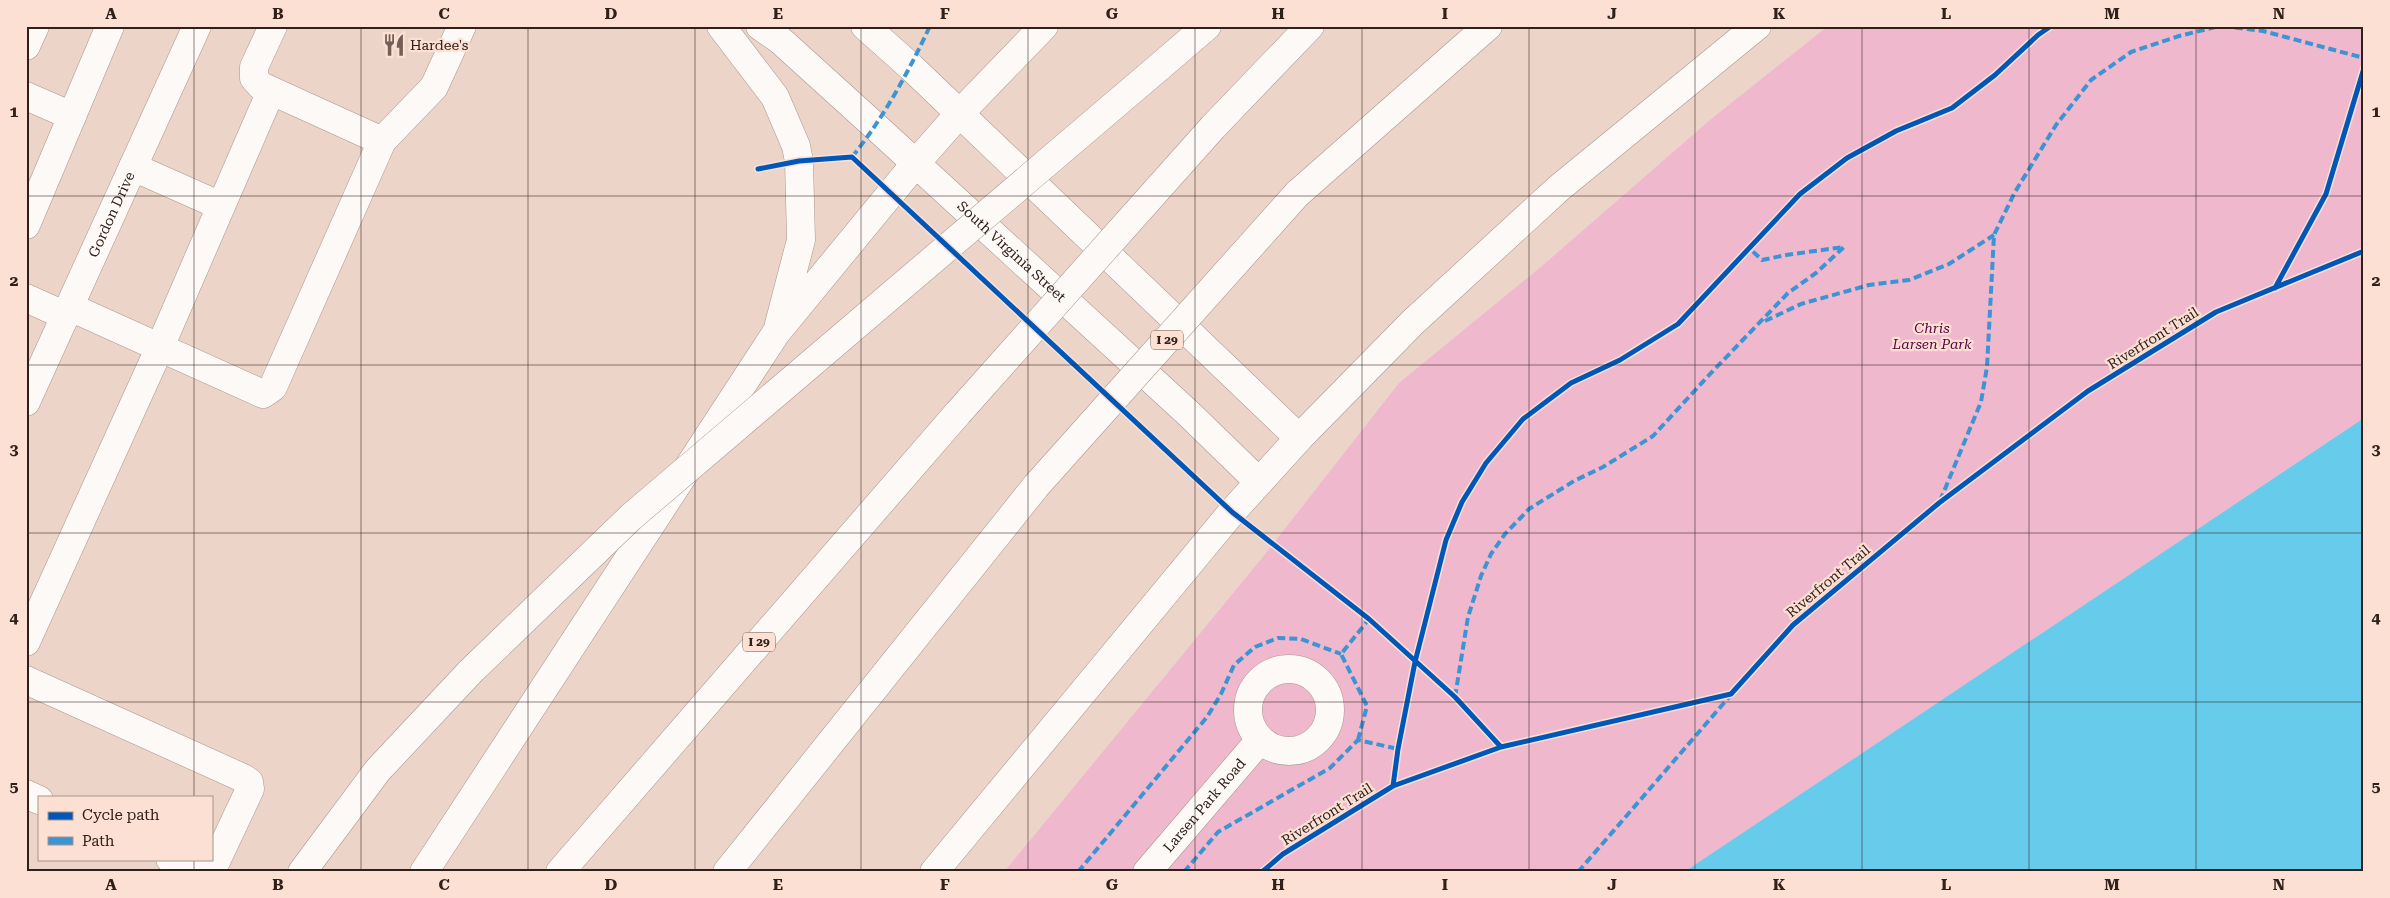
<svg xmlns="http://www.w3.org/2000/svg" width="2390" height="898" font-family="'Roboto Serif',serif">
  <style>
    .green { fill: #efb8cc }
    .water { fill: #67cceb }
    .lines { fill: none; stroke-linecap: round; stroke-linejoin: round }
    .minor-casing { stroke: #a9968e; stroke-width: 29 }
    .major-casing { stroke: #a9968e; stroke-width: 29 }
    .highway-casing { stroke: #a9968e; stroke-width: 29 }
    .minor { stroke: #fcf9f7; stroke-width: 28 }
    .major { stroke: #fcf9f7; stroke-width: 28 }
    .highway { stroke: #fcf9f7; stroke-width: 28 }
    .highway-bridge-casing { stroke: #a9968e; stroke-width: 29; stroke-linecap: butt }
    .highway-bridge { stroke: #fcf9f7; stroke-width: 28 }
    .quiet { stroke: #3d94d4; stroke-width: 4; stroke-dasharray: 8 4; stroke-linecap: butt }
    .cycleway-casing { stroke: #fce0d4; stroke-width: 8 }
    .cycleway { stroke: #0057b8; stroke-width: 5 }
    .grid { fill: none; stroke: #302019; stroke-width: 1; stroke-opacity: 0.55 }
    .labels { text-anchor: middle; stroke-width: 4.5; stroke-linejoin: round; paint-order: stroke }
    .shield { fill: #fce0d4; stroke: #6d5a51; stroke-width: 1 }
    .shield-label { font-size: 12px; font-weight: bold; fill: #302019 }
    .poi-label { font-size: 14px; fill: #302019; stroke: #fce0d4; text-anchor: start }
    .street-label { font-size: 14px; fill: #302019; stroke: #fce0d4 }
    .park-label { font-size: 14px; font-style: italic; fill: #5b0040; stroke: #fce0d4 }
    .neatline { fill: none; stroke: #302019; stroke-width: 2 }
    .grid-label { font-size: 16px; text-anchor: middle; font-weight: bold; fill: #302019 }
  </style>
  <rect width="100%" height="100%" fill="#edd4c9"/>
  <!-- green -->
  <path class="green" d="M1828 26H2364V418L1684 872H1004L1262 558 1399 383 1542 266 1710 120Z"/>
  <!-- water -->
  <path class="water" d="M2364 418V872H1684Z"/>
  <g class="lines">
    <defs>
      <g id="minor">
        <path d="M273 26 254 67V78L261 86 382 141"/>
        <path d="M26 46 35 26"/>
        <path d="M26 96 72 116"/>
        <path d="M133 167 221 206"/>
        <path d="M26 298 66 316"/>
        <path d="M70 307 263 394 273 387 382 141 434 87 462 26"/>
        <path d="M26 642 160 347 271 91"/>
        <circle cx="1289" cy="710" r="41"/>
        <path d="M26 680 243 778 249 782 250 789 211 872"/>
        <path d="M26 794 39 800"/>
        <path d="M170 859 197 872"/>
        <path id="s1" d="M1147 872 1260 740"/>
      </g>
      <g id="major">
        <path id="s2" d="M760 26 780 40 876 127 1188 413 1259 482"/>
        <path d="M865 26 911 67 1299 438"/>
        <path d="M915 164 959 114 1044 26"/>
        <path d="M26 225 110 26"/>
        <path id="s3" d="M26 402 197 26"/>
        <path d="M934 872 1232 512 1299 438 1413 322 1559 188 1757 26"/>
      </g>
      <path id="highway" d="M721 26 775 97 796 146 799 161 801 240 779 324
        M1158 68 1207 26
        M1213 127 1310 26
        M1297 194 1488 26
        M302 872 378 770 470 672
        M424 872 776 333 915 164
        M560 872 958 413
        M727 872 1036 486"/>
    </defs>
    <!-- minor casing -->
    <use href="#minor" class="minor-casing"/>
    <!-- major casing -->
    <use href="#major" class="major-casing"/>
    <!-- highway casing -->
    <use href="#highway" class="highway-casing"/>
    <!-- minor -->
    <use href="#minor" class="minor"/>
    <!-- major -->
    <use href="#major" class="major"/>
    <!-- highway -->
    <use href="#highway" class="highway"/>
    <defs>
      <path id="highway-bridge" d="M958 413 1213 127
        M1036 486 1297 194
        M470 672 631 517 1158 68"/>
    </defs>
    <!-- highway-bridge casing -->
    <use href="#highway-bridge" class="highway-bridge-casing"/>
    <!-- highway-bridge -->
    <use href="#highway-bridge" class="highway-bridge"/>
    <!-- quiet -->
    <path class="quiet" d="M2223 26 2263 31 2364 58
      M852 157C884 117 908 73 930 26
      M1765 321 1801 304 1869 285 1909 280 1949 264 1994 235
      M1940 501 1981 402 1987 367 1994 235 2015 192 2056 125 2091 80 2131 52 2179 36 2220 26
      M1455 697 1468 617 1481 576 1491 554 1505 534 1529 509 1574 481 1603 467 1653 436 1711 373 1788 293 1816 273 1844 247 1786 255 1762 260 1749 248
      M1358 740 1367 706 1341 654 1369 619
      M1078 872 1207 717 1221 694 1234 665 1255 647 1278 638 1301 639 1341 654
      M1184 872 1218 832 1330 768 1358 740 1398 749
      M1578 872 1730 696"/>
    <defs>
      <path id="cycleway" d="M758 169 799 161 852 157 1232 512 1369 619 1455 697 1501 747
        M2275 288 2326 194 2364 68
        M1393 786 1398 749 1415 662 1446 540 1462 502 1486 463 1523 419 1571 383 1620 360 1678 324 1800 194 1847 158 1896 131 1952 108 1995 75 2038 35 2051 26
        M1262 872 1283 854 1393 786 1501 747 1731 694 1793 625 1939 503 2088 391 2216 312 2364 251"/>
    </defs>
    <!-- cycleway casing -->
    <use href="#cycleway" class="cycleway-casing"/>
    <!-- cycleway -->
    <use href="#cycleway" class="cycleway"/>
  </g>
  <!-- grid -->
  <path class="grid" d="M194 26V797M361 26V872M528 26V872M695 26V872M861 26V872M1028 26V872M1195 26V872M1362 26V872M1529 26V872M1695 26V872M1862 26V872M2029 26V872M2196 26V872M26 196H2364M26 365H2364M26 533H2364M26 702H2364M194 859V872"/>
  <!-- icons -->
  <defs>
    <symbol id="restaurant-bare" viewBox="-9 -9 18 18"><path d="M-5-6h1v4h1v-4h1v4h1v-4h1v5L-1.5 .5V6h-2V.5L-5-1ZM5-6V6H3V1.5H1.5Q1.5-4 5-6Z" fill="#725f57" stroke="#fce0d4" stroke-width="2.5" paint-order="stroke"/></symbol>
  </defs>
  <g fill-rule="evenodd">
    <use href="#restaurant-bare" x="378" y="29" width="32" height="32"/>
  </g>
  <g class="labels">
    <!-- shield labels -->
    <g class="shield">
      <rect x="1151" y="330.5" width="32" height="19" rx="4"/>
      <rect x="743" y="632.5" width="32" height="19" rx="4"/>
    </g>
    <g class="shield-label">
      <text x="1167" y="344">I 29</text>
      <text x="759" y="646">I 29</text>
    </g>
    <!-- poi labels -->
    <g class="poi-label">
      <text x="410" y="50">Hardee's</text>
    </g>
    <!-- street labels -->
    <g class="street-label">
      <text dy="5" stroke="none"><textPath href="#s3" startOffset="206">Gordon Drive</textPath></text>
      <text dy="5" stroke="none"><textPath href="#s2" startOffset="338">South Virginia Street</textPath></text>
      <text transform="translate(2153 338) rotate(-32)" y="5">Riverfront Trail</text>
      <text transform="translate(1828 581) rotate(-40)" y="5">Riverfront Trail</text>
      <text dy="5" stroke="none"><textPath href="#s1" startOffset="88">Larsen Park Road</textPath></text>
      <text transform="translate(1327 814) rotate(-32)" y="5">Riverfront Trail</text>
    </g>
    <!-- park labels -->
    <g class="park-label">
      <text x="1932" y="333">Chris<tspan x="1932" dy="16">Larsen Park</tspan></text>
    </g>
  </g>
  <!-- border -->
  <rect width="2390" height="898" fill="none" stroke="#fce0d4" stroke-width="55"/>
  <!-- legend -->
  <rect x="38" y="796" width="175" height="65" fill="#fce0d4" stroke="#aa9389"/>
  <rect x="48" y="812" width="25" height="8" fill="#0057b8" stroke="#aa9389"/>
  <text x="82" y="820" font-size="15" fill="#302019">Cycle path</text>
  <rect x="48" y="837" width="25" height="8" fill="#3d94d4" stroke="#aa9389"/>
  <text x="82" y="846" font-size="15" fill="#302019">Path</text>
  <rect x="28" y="28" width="2334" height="842" class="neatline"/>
  <g class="grid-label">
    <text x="111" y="19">A</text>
    <text x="278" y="19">B</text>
    <text x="444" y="19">C</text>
    <text x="611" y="19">D</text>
    <text x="778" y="19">E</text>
    <text x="945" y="19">F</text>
    <text x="1112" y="19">G</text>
    <text x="1278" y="19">H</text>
    <text x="1445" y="19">I</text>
    <text x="1612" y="19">J</text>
    <text x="1779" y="19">K</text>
    <text x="1946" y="19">L</text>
    <text x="2112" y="19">M</text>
    <text x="2279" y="19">N</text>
    <text x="14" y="117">1</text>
    <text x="2376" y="117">1</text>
    <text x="14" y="286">2</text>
    <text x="2376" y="286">2</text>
    <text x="14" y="455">3</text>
    <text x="2376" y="455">3</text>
    <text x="14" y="623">4</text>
    <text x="2376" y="623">4</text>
    <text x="14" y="792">5</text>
    <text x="2376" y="792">5</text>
    <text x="111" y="890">A</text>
    <text x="278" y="890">B</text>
    <text x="444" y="890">C</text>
    <text x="611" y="890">D</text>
    <text x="778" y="890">E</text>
    <text x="945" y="890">F</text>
    <text x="1112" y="890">G</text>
    <text x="1278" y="890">H</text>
    <text x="1445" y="890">I</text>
    <text x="1612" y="890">J</text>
    <text x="1779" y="890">K</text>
    <text x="1946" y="890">L</text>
    <text x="2112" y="890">M</text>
    <text x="2279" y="890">N</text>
  </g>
</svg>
